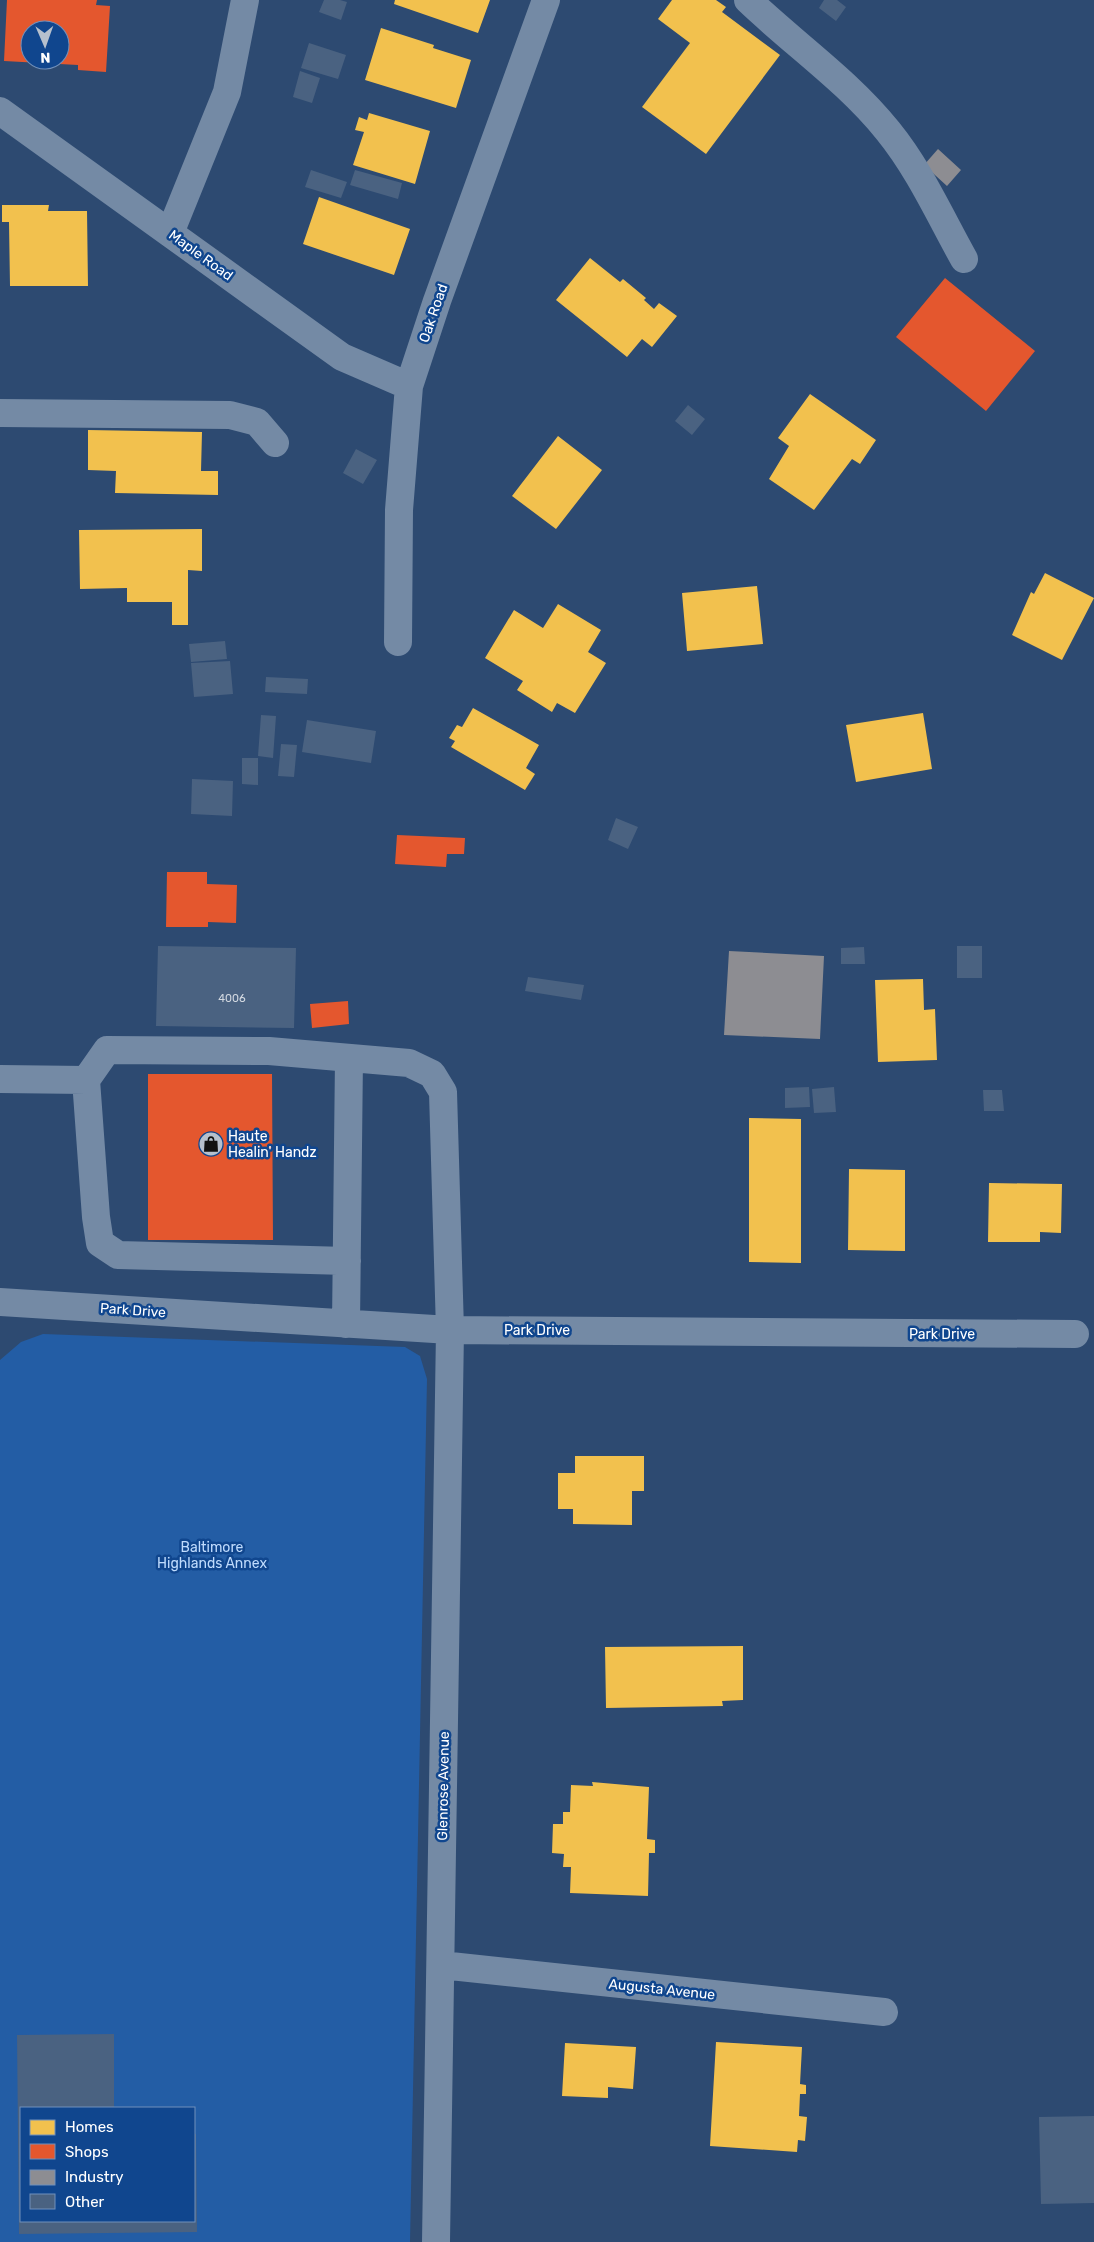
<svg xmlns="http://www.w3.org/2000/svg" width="1094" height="2242" font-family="Rubik,sans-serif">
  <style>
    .green { fill: #235da5; fill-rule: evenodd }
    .homes { fill: #f2c14e }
    .shops { fill: #e4572e; fill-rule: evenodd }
    .industry { fill: #8d8d92 }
    .building { fill: #4a6281 }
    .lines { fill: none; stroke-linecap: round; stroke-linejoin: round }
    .minor { stroke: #748aa5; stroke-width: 28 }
    .labels { text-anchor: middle; stroke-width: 5; stroke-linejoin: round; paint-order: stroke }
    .number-label { font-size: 11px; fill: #d2d8e0 }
    .street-label { font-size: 14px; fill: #fff; stroke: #10468e }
    .poi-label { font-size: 14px; fill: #fff; stroke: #10468e; text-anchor: start }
    .park-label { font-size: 14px; fill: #bfdbfd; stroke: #10468e }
  </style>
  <rect width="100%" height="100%" fill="#2d4a71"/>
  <!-- green -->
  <path class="green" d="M43 1334 405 1347 420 1356 427 1379 410 2242H0V1360L21 1342ZM21 2108H194V2221H21Z"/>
  <!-- homes -->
  <path class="homes" d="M395 0H490L478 33 394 4Z
    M672 0H716L726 7 722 12 780 55 706 154 642 107 690 43 658 19Z
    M381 28 434 45 433 48 471 60 456 108 365 80Z
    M369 113 430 131 415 184 353 165 364 132 355 130 359 117 367 120Z
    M319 197 410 229 394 275 303 244Z
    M2 205H49L48 211H87L88 286H10L9 222H2Z
    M590 258 620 282 623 279 646 298 644 300 654 309 659 303 677 316 652 347 642 339 627 357 556 300Z
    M810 394 876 440 860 464 852 459 814 510 769 479 789 446 778 438Z
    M88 430 202 432 201 471H218V495L115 493 116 471 88 470Z
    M558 436 602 470 556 529 512 496Z
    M202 529V571L188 570V625H172V602H127V588L80 589 79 530Z
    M1045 573 1094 598 1062 660 1012 635 1031 592 1034 594Z
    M757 586 763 644 687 651 682 593Z
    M558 604 601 630 588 652 606 663 575 713 557 703 552 712 517 690 523 681 485 658 514 610 543 628Z
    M473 708 539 745 526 768 535 774 525 790 451 747 455 741 449 738 457 725 462 727Z
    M923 713 932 769 856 782 846 725Z
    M923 979 924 1010 935 1009 937 1060 878 1062 875 980Z
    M749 1118 801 1119V1263L749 1262Z
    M849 1169 905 1170V1251L848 1250Z
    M989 1183 1062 1184 1061 1233 1040 1232V1242H988Z
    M575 1456H644V1491H632V1525L573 1524V1509H558V1473H575Z
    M743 1646V1700L722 1701 723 1706 606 1708 605 1647Z
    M592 1782 649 1787 647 1839 655 1840V1853H649L648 1896 570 1893 571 1867H563L564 1854 552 1853 553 1824H563V1812H570L571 1785 593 1786Z
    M716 2042 802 2047 800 2084 806 2085V2094H800L799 2116 807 2117 805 2141 798 2140 797 2152 710 2146Z
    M565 2043 636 2047 633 2089 608 2087V2098L562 2096Z"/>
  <!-- shops -->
  <path class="shops" d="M7 0H97L96 5 110 6 106 72 78 70V65L4 61ZM30 30H60V60H30Z
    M945 278 1035 351 986 411 896 337Z
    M397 835 465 838 464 854H447L446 867 395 864Z
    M167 872H207V884L237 885 236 923 208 922V927H166Z
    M348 1001 349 1024 312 1028 310 1004Z
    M148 1074H272L273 1240H148Z"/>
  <!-- industry -->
  <path class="industry" d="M938 149 961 170 947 186 924 165Z
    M729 951 824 956 820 1039 724 1035Z"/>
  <!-- building -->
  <path class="building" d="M324 0H340L347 2 341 20 319 12Z
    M824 0H837L846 7 836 21 819 8Z
    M309 43 346 55 338 79 301 68Z
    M300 71 320 78 312 103 293 97Z
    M311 170 347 182 341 198 305 187Z
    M355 170 402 183 398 199 350 185Z
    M688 405 705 419 692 435 675 421Z
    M356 449 377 460 363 484 343 473Z
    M225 641 227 659 191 662 189 644Z
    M230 661 233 694 194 697 191 663Z
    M266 677 308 679 307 694 265 692Z
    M261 715 276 716 273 758 258 756Z
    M307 720 376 731 371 763 302 752Z
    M281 744 297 745 294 777 278 776Z
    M242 758H258V785L242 784Z
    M192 779 233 781 232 816 191 814Z
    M616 818 638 827 628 849 608 840Z
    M158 946 296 948 294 1028 156 1026Z
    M957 946H982V978H957Z
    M864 947 865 964H841V948Z
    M528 977 584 985 581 1000 525 991Z
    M809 1087 810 1107 785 1108V1088Z
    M834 1087 836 1112 814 1113 812 1089Z
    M983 1090H1002L1004 1111H984Z
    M114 2034V2108H21V2221H194V2134H196L197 2232 19 2234 17 2035Z
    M1094 2116V2203L1041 2204 1039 2117Z"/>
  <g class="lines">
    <!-- minor -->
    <path class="minor" d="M748 0C794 44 848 81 888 131 919 169 940 216 964 259
      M0 111 342 357 409 386
      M170 233 227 92 245 0
      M0 413 230 415 257 422 275 443
      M398 642 399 510 409 386 437 301 546 0
      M0 1079 86 1080 107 1050 269 1051 409 1063 432 1074 443 1092 450 1330 436 2242
      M86 1080 96 1217 100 1243 118 1255 347 1261
      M0 1302 450 1330 1075 1334
      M346 1324 349 1058
      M441 1965 884 2012"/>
  </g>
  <!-- icons -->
  <defs>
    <symbol id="shop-disc" viewBox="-11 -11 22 22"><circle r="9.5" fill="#b6c0cd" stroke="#10468e"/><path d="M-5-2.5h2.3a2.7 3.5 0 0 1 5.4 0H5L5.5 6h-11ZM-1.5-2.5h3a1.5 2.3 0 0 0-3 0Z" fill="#111"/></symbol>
  </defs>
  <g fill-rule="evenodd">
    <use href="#shop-disc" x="197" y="1130" width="28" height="28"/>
  </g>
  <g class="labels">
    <!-- number labels -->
    <g class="number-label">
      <text x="232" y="1002">4006</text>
    </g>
    <!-- street labels -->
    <g class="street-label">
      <text transform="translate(201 255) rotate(36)" y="5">Maple Road</text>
      <text transform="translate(433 313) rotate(-71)" y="5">Oak Road</text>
      <text transform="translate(133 1310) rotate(4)" y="5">Park Drive</text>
      <text x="537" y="1335">Park Drive</text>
      <text x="942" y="1339">Park Drive</text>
      <text transform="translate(443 1786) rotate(-89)" y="5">Glenrose Avenue</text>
      <text transform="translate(662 1989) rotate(6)" y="5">Augusta Avenue</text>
    </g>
    <!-- poi labels -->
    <g class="poi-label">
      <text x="228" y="1141">Haute<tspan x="228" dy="16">Healin' Handz</tspan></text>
    </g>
    <!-- park labels -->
    <g class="park-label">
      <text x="212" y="1552">Baltimore<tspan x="212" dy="16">Highlands Annex</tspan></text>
    </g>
  </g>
  <!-- legend -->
  <rect x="20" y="2107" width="175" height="115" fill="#10468e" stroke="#7090bb"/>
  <rect x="30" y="2120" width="25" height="15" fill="#f2c14e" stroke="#7090bb"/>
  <text x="65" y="2132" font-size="15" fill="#ffffff">Homes</text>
  <rect x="30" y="2144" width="25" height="15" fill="#e4572e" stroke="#7090bb"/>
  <text x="65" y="2157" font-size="15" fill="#ffffff">Shops</text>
  <rect x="30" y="2170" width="25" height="15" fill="#8d8d92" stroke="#7090bb"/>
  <text x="65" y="2182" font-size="15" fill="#ffffff">Industry</text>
  <rect x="30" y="2194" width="25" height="15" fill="#4a6281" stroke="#7090bb"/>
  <text x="65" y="2207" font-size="15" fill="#ffffff">Other</text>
  <!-- north arrow -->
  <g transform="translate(45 45) rotate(178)"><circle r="24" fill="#10468e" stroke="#7090bb"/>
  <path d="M0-4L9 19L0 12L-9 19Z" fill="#b6c0cd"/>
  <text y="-8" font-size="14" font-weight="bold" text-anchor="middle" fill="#ffffff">N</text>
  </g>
</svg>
